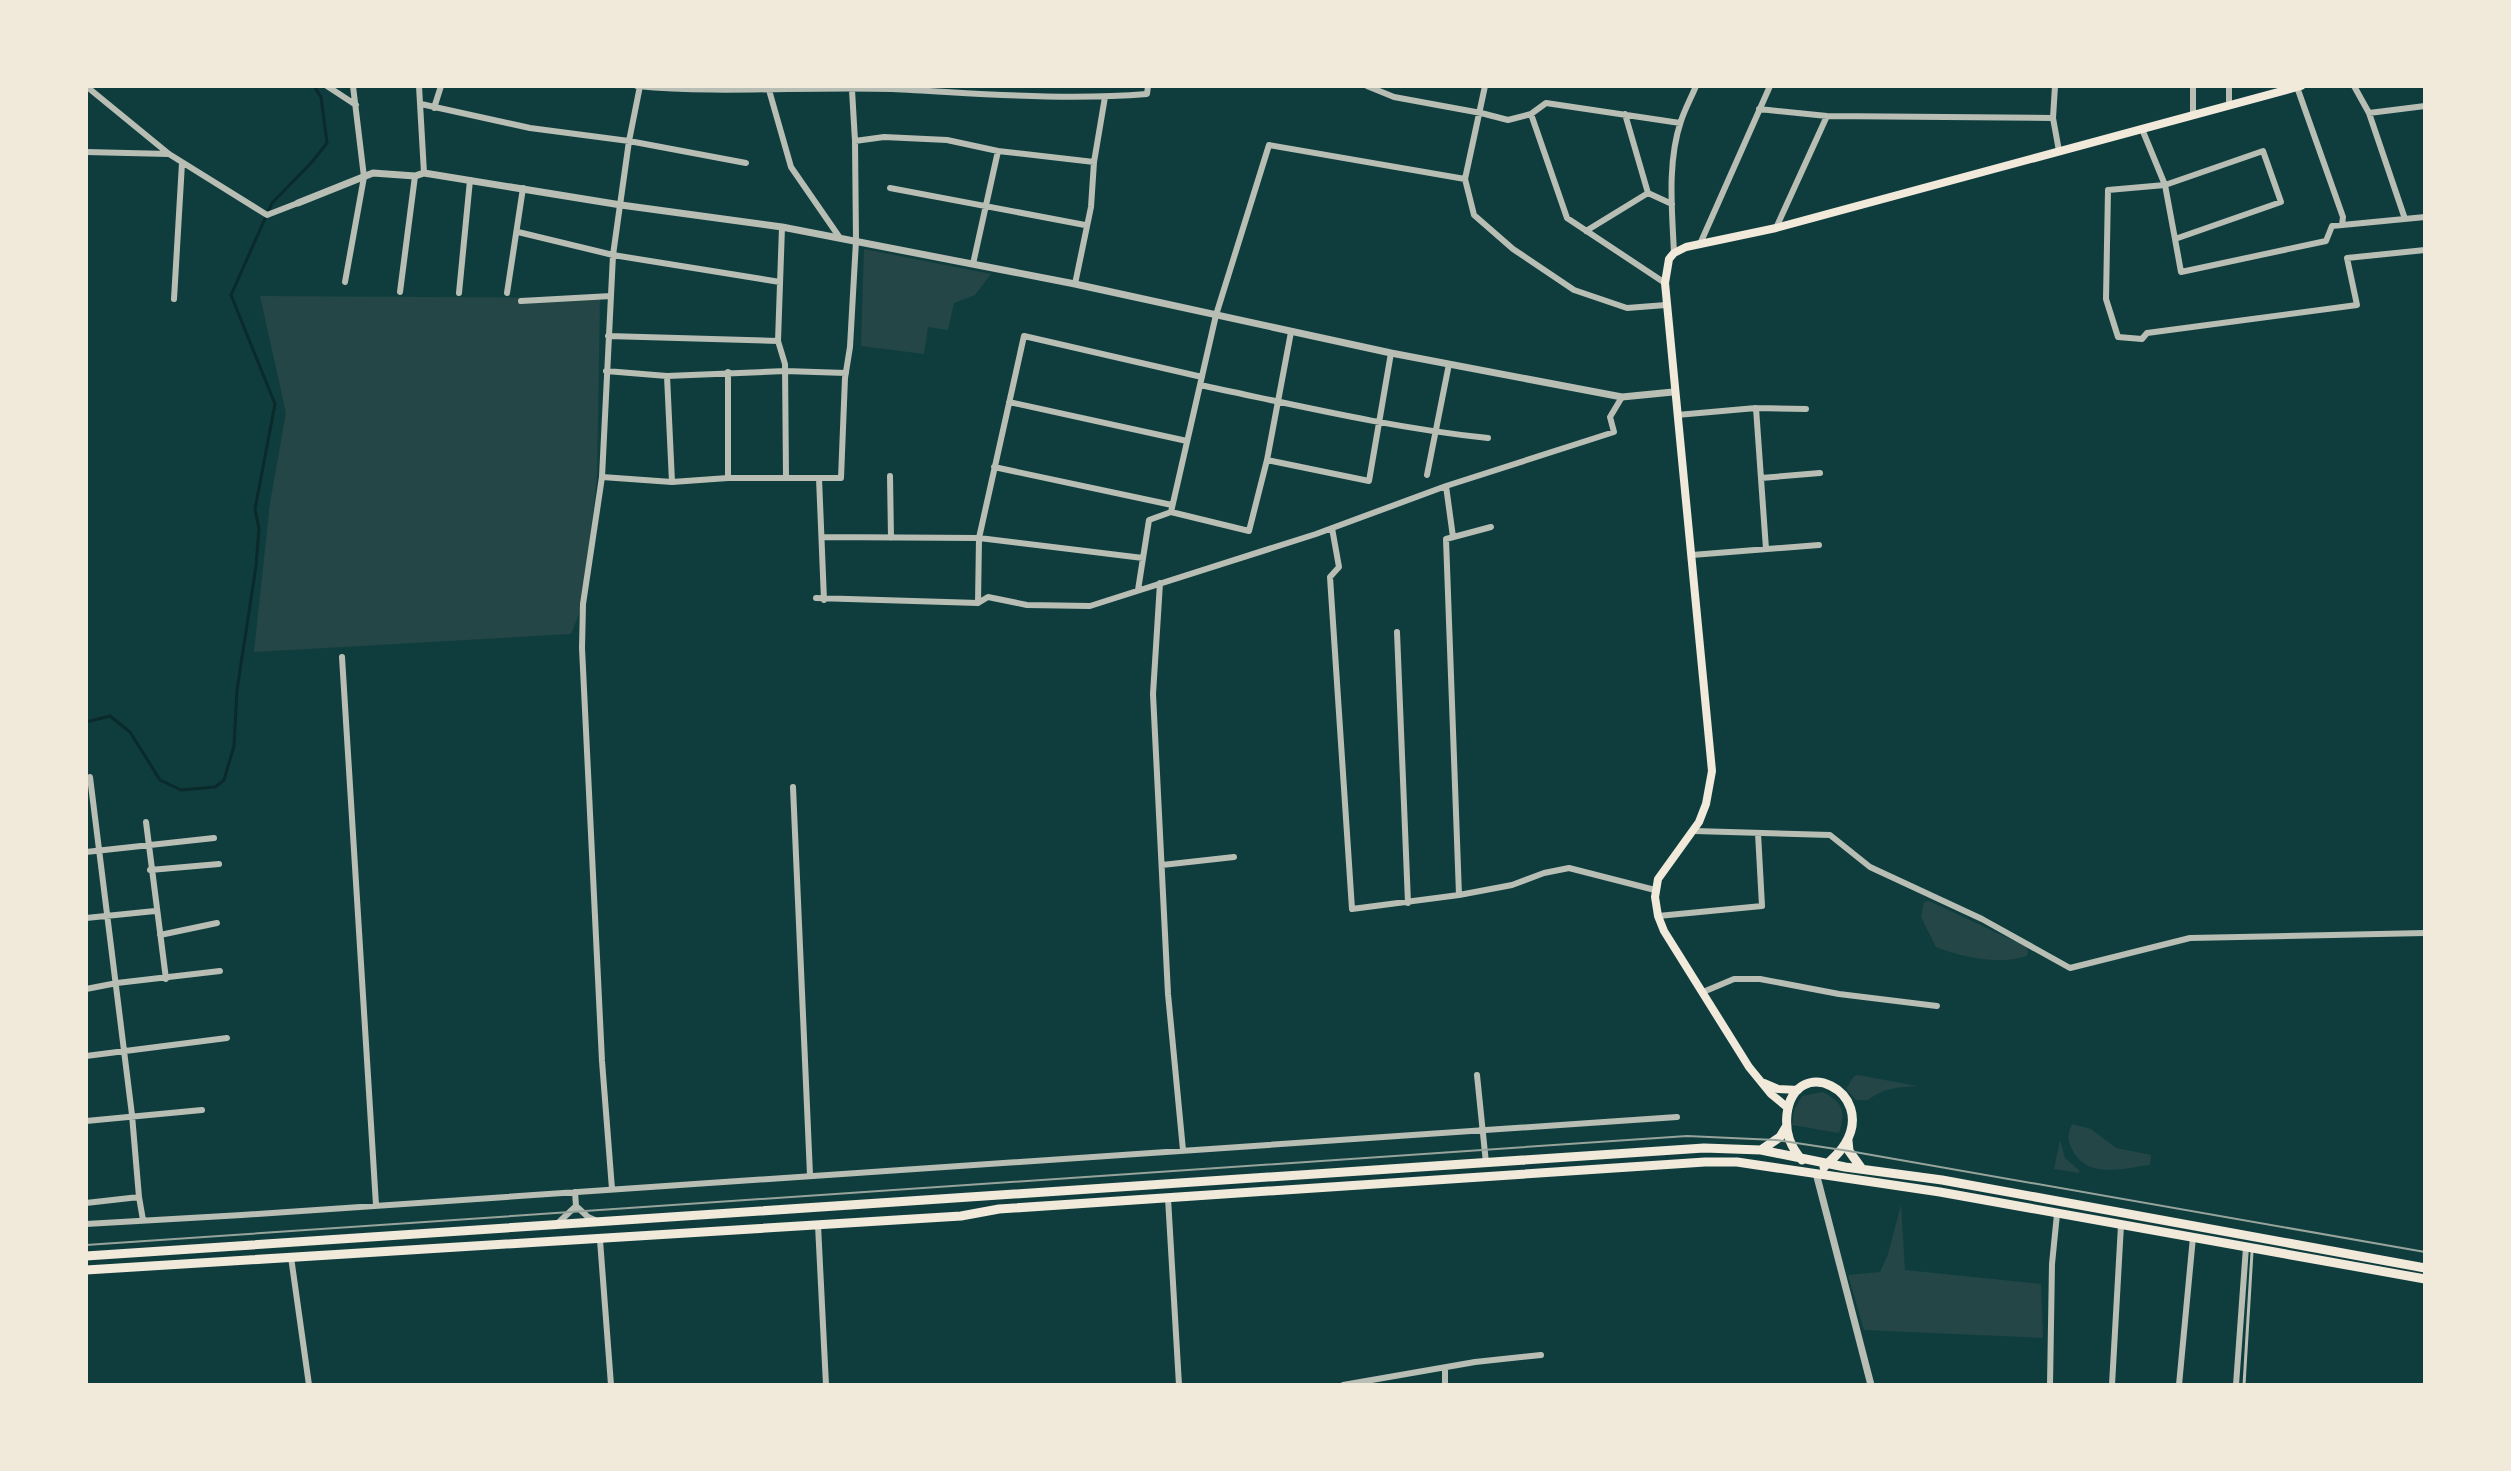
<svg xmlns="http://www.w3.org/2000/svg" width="2511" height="1471" font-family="'Noto Sans',sans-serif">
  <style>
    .green { fill: #244646 }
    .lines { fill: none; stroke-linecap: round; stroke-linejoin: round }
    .stream { stroke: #0a2a2b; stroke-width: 3 }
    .service { stroke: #b8beb3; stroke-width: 3 }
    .minor { stroke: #b8beb3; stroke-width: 6 }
    .tertiary { stroke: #b8beb3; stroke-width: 7 }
    .secondary { stroke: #f1e9da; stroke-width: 8 }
    .primary { stroke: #f1e9da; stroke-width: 9 }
    .tram { stroke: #97a49c; stroke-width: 2 }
  </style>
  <rect width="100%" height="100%" fill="#0f3d3e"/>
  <!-- green -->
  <path class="green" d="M864 249 991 274 975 295 954 303 948 330 928 327 924 354 861 346Z
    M260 296 600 298 597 477 583 604 571 634 254 652 270 503 286 413Z
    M1929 901 2025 946 2028 951 2027 956C1997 965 1965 958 1936 947L1921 917 1924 902Z
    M1858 1075 1917 1086C1898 1087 1883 1088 1868 1100H1856L1846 1089 1854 1076Z
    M1823 1092C1843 1103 1846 1110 1839 1133L1792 1125 1794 1110 1802 1096Z
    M2072 1124 2091 1129 2116 1148 2151 1155 2150 1165C2123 1168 2087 1180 2072 1149 2067 1140 2068 1133 2072 1124Z
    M2060 1140 2065 1158 2079 1170V1173L2054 1169Z
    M1901 1205 1905 1270 2041 1284 2043 1338 1864 1330 1848 1275 1880 1272 1888 1254Z"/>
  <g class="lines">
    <!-- stream -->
    <path class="stream" d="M86 722 110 716 130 732 160 780 181 790 215 787 224 780 234 746 237 690 256 566 259 529 255 509 275 404 231 295 272 203 312 162 327 143 321 97 314 86"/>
    <!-- service -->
    <path class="service" d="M2244 1385 2252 1252"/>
    <!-- minor -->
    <path class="minor" d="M86 86 169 154 267 215 298 203
      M327 86 356 105
      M419 86 424 173
      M637 86C721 94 807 86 892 89 977 93 1061 101 1147 94L1148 86
      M1367 86 1394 97 1481 113 1508 120 1531 114 1546 103 1680 123
      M1485 86 1465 179 1474 215 1513 249 1574 290 1627 308 1666 305
      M2055 86 2053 118 2059 151
      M2354 86 2369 113 2405 219
      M2297 87 2343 217 2342 225
      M769 90 791 167 840 238
      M421 104 530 128 629 141 746 163
      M2229 105V86
      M434 108 441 86
      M1759 109 1827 116 2053 118
      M2369 113 2425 106
      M1531 114 1567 218 1665 283
      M1625 114 1648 193 1672 204
      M2193 115V86
      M2142 129 2165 185 2263 151 2281 202 2175 239 2181 272 2326 241 2332 226 2425 217
      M855 141 884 137 947 140 998 151 1094 162
      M86 152 169 154
      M890 188 1085 225
      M782 227 778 341 785 364 786 478
      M1776 228 1827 116
      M1586 231 1648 193
      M518 232 613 255 780 282
      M2175 239 2165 185 2108 190 2106 299 2118 337 2142 339 2147 333 2357 305 2347 258 2425 250
      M1700 244 1770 86
      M1674 253C1672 210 1667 162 1681 121 1685 109 1691 98 1696 86
      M973 264 998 151
      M345 282 364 177 353 86
      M1075 284 1091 207 1094 162 1105 97
      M400 292 415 176
      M459 293 470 180
      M507 293 523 188
      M174 299 182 163
      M521 301 611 296
      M608 336 778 341
      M606 371 667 376 785 371 846 373
      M667 376 672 482
      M1200 385C1296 405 1391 428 1488 438
      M1009 402 1187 441
      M1756 408 1806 409
      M1677 415 1756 408 1766 549
      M1267 460 1369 481 1391 353
      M994 467 1172 505
      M1427 475 1449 364
      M890 476 891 538
      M602 477 672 482 728 478H841L845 378 850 347 856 241 855 141 852 90
      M728 478V372
      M819 478 824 600
      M1761 478 1820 473
      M1446 486 1453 537
      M1171 512 1216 315 1269 145 1465 179
      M1332 528 1339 567 1330 577 1352 909 1459 895 1512 885 1544 873 1569 868 1655 890
      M822 537 979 538 1143 558
      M1692 555 1819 545
      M1160 583 1153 694 1168 994 1183 1150
      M1138 590 1149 520 1171 512 1249 531 1267 460 1291 332
      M816 598 978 603 979 538 1024 336 1202 377
      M978 603 988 597 1027 605 1090 606 1316 534 1446 486 1614 432 1610 417 1622 397
      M1397 632 1408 903
      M342 657 376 1205
      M793 787 810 1175
      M146 822 166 979
      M1694 831 1830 835 1870 867 1982 919 2070 968 2190 938 2425 933
      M86 852 214 838
      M1162 865 1234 857
      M150 870 219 864
      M1459 895 1446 539 1491 527
      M1658 916 1762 906 1758 833
      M86 918 155 911
      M160 935 217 923
      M86 989 117 983 220 971
      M1703 992 1734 979H1760L1839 994 1937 1006
      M86 1056 227 1038
      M1477 1075 1486 1163
      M86 1121 202 1110
      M612 1189 602 1061 582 648 583 604 602 477 613 255 629 141 640 86
      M575 1192 576 1206 588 1217 597 1221
      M139 1197 143 1220
      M1168 1198 1179 1385
      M86 1203 139 1197 132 1115 90 777
      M558 1223 576 1206
      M86 1224 242 1215 1677 1117
      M818 1225 826 1385
      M600 1240 611 1385
      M291 1257 309 1385
      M1445 1368V1385
      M1343 1385 1475 1362 1541 1355
      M2050 1385 2052 1264 2057 1214
      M2112 1385 2121 1225
      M2179 1385 2193 1237
      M2236 1385 2246 1247"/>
    <!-- tertiary -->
    <path class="tertiary" d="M298 203 373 173 415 176 424 173 621 205 782 227 1075 284 1391 353 1622 397 1673 392
      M1816 1173 1871 1385"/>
    <!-- secondary -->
    <path class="secondary" d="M1764 1083 1778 1089 1798 1090
      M1788 1108 1771 1094 1749 1067 1664 931 1658 916 1655 897 1658 879 1699 822 1706 804 1712 771 1665 283 1669 259 1674 253 1686 247 1776 228 2301 86"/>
    <!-- primary -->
    <path class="primary" d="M1848 1141 1849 1151 1862 1169
      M1761 1150 1780 1137 1786 1127
      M1802 1160C1790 1146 1785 1133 1787 1114 1795 1052 1877 1091 1845 1144 1840 1153 1831 1160 1824 1167
      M86 1256 1704 1148 1761 1150 1845 1167 1942 1180 2425 1268
      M86 1270 961 1216 999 1209 1705 1162H1737L1940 1192 2425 1279"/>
    <!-- tram -->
    <path class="tram" d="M86 1245 1687 1136 1776 1140 1849 1151 2425 1252"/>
  </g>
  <!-- border -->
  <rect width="2511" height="1471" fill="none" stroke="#f1e9da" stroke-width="176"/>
</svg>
